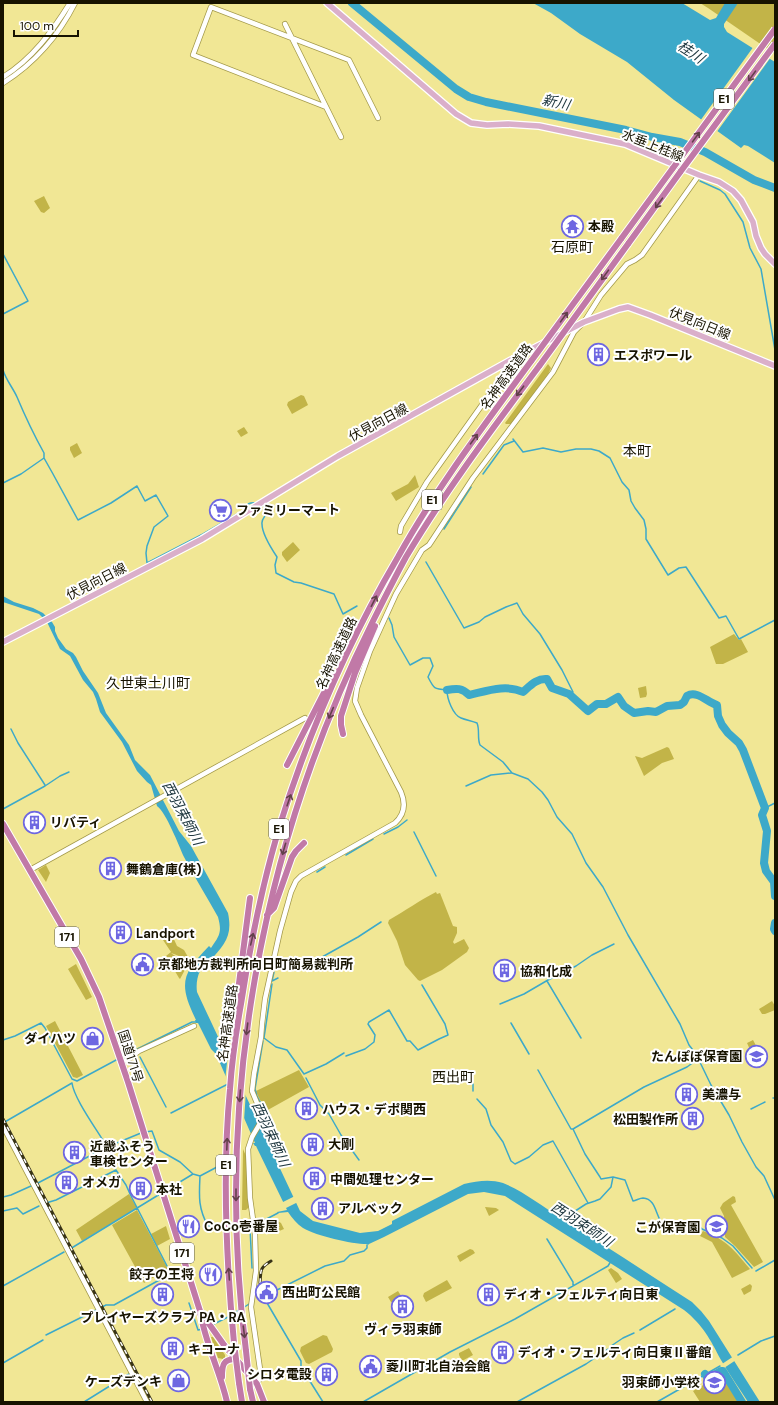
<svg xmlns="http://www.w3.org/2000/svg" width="778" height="1405" font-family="'DM Sans','Noto Sans JP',sans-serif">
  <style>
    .green { fill: #c2b448 }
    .water { fill: #3da9c9 }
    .pier { fill: #f1e795 }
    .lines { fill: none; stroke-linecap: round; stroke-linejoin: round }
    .stream { stroke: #3da9c9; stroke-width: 1.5 }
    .river { stroke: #3da9c9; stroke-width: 8 }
    .minor-casing { stroke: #a39949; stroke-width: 6 }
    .major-casing { stroke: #fff; stroke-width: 8 }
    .highway-casing { stroke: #fff; stroke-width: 8 }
    .minor { stroke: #fff; stroke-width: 4.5 }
    .major { stroke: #daafca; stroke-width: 5.5 }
    .highway { stroke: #c179a7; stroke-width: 6 }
    .rail-casing { stroke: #383317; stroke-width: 3 }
    .rail { stroke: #fff; stroke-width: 1.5; stroke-dasharray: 4.5; stroke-linecap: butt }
    .highway-bridge-casing { stroke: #fff; stroke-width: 8; stroke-linecap: butt }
    .highway-bridge { stroke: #c179a7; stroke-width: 6 }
    .oneway { stroke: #63414b }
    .labels { text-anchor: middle; stroke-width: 4; stroke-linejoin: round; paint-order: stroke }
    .shield { fill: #fff; stroke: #5d5a4c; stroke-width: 1 }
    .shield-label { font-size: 12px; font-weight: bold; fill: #171300 }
    .street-label { font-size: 13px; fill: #171300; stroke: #fff }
    .poi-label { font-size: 13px; font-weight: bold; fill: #171300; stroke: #fff; text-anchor: start }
    .water-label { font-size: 14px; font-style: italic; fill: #203840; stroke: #fff }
    .neighbourhood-label { font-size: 14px; fill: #171300; stroke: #fff }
  </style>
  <rect width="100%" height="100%" fill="#f1e795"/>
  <!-- green -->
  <path class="green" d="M700 3H775V54L708 8Z
    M44 196 50 208 44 213 41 212 34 201Z
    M548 364 551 368 548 374 511 424H506L505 423Z
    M301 395 304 396 308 405 292 414 287 405 288 402Z
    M244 427 248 433 241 437 237 431Z
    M77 443 82 453 74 458 70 450V447Z
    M415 475 419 487 396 501 391 493 408 484Z
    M293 542 300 550 287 562 282 555V552Z
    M734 634 739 640 741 639 748 652 723 664H716L710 647Z
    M646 686 647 694 646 697 640 698 638 688Z
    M667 747 669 748 674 759 662 763 644 776 635 756 642 758Z
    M46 865 50 873 46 882 38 870Z
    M436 892 437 894 440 893 453 926 457 927V933L453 942 455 945 454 944 464 939 469 948 467 952 442 970 420 981 418 980 405 965 397 941 388 923 389 920C405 911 420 900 436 892Z
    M172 935 177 946 184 950 188 957 187 960C182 957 177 955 171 953 178 959 181 955 188 964L180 979 179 978 166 956 171 952 163 940Z
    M76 964 92 997 86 1000 68 969Z
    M772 1001 775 1006V1010L765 1014H762L759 1009Z
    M55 1021 83 1075 77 1078 73 1077 46 1026Z
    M753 1040 760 1053 753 1056 747 1043Z
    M299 1070 309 1087 266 1111 258 1096 256 1091Z
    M243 1149 246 1156 249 1207 246 1210H242Z
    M129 1194 137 1208 82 1241 76 1230Z
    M733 1196 735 1197 736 1202 731 1205 763 1262 754 1267 735 1246 725 1237 724 1216 720 1208 723 1203Z
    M485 1207 496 1208 499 1210 489 1216Z
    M137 1210 168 1269 144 1283 112 1225Z
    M276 1220 281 1223 284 1229 277 1232 272 1222Z
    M720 1223V1225H722V1235L713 1230 714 1225Z
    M166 1226 170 1239 157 1246 151 1234Z
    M703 1231C727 1240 734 1250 750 1269L732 1278 712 1242 700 1236Z
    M470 1249 473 1250 475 1253 460 1262 457 1256Z
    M611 1268 618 1273 622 1279 616 1283 608 1270Z
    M447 1280 452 1288 426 1302 423 1296 424 1293Z
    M750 1284 752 1286 751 1291 744 1295 741 1289Z
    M398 1291 403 1299 395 1303 391 1302 388 1297Z
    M323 1335 327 1336 333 1349 332 1352 309 1364 306 1363 300 1351 301 1347Z
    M211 1337H213L225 1355V1358L223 1359 218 1358Z
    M469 1348 473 1355 462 1361 459 1355V1353Z
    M722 1374 738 1402H700L693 1391Z"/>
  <!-- water -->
  <path class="water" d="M533 3H682L710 20 716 18 725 3H738L724 24V27L727 32 775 62V163L748 146 744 145 741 148 674 100 627 62 580 34 551 13Z
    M3 596 14 602 33 608 43 613 52 622 55 627V631L58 638 66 649 73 653 76 657 83 671 98 693 106 713 129 745 135 760 150 775 179 831 191 846 228 913C233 937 224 945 209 962 206 964 202 967 200 971 197 977 196 985 197 992L300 1211 313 1221 360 1233 378 1231 392 1224V1221L464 1184C477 1181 490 1179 503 1183 523 1191 542 1206 561 1218 605 1245 648 1274 692 1302L701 1311 709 1321 760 1402H748C739 1388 729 1374 721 1360 710 1339 703 1325 684 1310L505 1196 484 1192 468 1194 384 1237 369 1244 368 1245 367 1244C351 1244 317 1236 303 1228 297 1224 292 1218 288 1212L278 1213 277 1212 287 1210 256 1146H255L253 1143H255L216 1054 211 1049 198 1023H196L195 1020H196C178 983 182 974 209 946L211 948C220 935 222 932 218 917 207 897 195 878 184 857 179 846 166 812 157 806L151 785 147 782 137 771 122 742 100 712 96 699 93 692 83 680 70 656 60 649 47 622 39 614 3 602Z"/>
  <!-- pier -->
  <path class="pier" d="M754 46 771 57 716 133 700 121Z
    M228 1053 246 1090 244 1121 225 1081Z
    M295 1196 298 1202 284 1209 281 1203Z
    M734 1356 736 1360 724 1368 722 1364Z"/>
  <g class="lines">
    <!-- stream -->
    <path class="stream" d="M700 181 720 190 725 194 743 222 750 248 761 269 775 350
      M3 254 28 301 3 314
      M3 370C6 380 13 388 17 397 25 416 34 435 44 453V458
      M513 439 523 452 543 448 561 452 576 449H591L599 451 610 458 622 482 629 490 631 501 635 508 644 520 646 529V539L668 575 679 568 686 567 719 618 726 616 739 639 775 620
      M483 474 504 445 514 441
      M3 483 21 474 44 458 53 474 78 520 111 503 137 486 145 501 156 495 168 516 154 527 147 546 146 553 147 563 203 534 244 510C247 503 250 502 258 503
      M261 505 264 506 267 512C266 516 261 519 262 524 262 533 271 548 277 557L275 565 276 573 294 582 301 583 334 594 343 614 357 606
      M444 529 471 487
      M426 562 464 628 479 622 485 617 506 607 517 603 523 614 540 634 562 670 573 692 569 694
      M389 618 392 625 394 637 410 665 423 658H430L433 666 428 677C434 689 434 689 447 690 447 699 453 715 461 718 466 720 472 721 477 723 480 730 477 738 480 745L503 762 512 773 528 779 542 792 548 800 557 817 572 834 586 863 603 887 628 935 680 1024 689 1045 696 1054 711 1085 729 1115 742 1142 756 1167 764 1176 775 1200
      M11 729 18 743 45 785
      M466 786 491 775 511 773
      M765 808 775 803
      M3 809 45 786 60 776 69 772
      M414 832 436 876
      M384 834 398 827 407 820
      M346 855 373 839
      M317 872 325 867
      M297 971 358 937 381 922
      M272 981 274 972
      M272 981 278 978
      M547 981 581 1038
      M272 984 264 1038 276 1047 287 1050 304 1074 326 1064 344 1053
      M500 1004 524 994 548 980 576 966 592 955 614 944
      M511 1023 529 1054
      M3 1040 15 1036 41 1023 45 1028 72 1079 77 1081 118 1059
      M263 1041 255 1089 257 1096 265 1111
      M346 1056 365 1049 374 1042 375 1035 368 1024 369 1022 389 1010 407 1041H410L418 1050 439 1039 448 1035 445 1024 422 985
      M121 1057 192 1022H198
      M140 1057 166 1107
      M538 1070 571 1129H573L585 1154 600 1177 601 1179 613 1177 611 1187 600 1199 595 1201 586 1204 566 1217
      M306 1078 320 1105 329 1114 341 1135 359 1160
      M72 1083C74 1099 98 1131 107 1147L141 1133
      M473 1084V1091
      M773 1098H775
      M477 1099 486 1109 491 1125 503 1142 511 1161 515 1164 529 1157 543 1145 553 1141 588 1203
      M751 1109 765 1102
      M171 1113 228 1084
      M3 1123 72 1083
      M573 1129 644 1087 687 1067 698 1059
      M145 1132 152 1131 159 1150 180 1162 193 1174 200 1176 217 1167
      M200 1176C199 1196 198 1208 208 1226H225
      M613 1177 625 1180 633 1201C637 1200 640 1198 643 1198 658 1199 655 1220 665 1226L673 1223 693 1220 702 1229 722 1238 733 1246 752 1268
      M36 1184 103 1149
      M165 1191 193 1174
      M3 1197 11 1195 31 1186
      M46 1203 56 1200 116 1170 126 1185 130 1194 167 1266
      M3 1211 17 1208 23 1214 39 1206
      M255 1225 278 1213
      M239 1227 250 1228
      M250 1228 252 1268
      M547 1239 573 1282V1286
      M70 1249 160 1194
      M756 1271 775 1260
      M3 1286 64 1252
      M263 1296 301 1361V1367L323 1402
      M265 1296 325 1266 344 1261 350 1255 364 1251 367 1248V1245
      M189 1303 198 1330 203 1329
      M100 1308 106 1305H114L172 1273
      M243 1308 249 1304
      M233 1314 240 1309
      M212 1325 230 1316
      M640 1330 675 1309
      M46 1335 96 1310
      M611 1346 623 1338 634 1333
      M738 1355 761 1341 775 1336
      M3 1363 43 1340
      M84 1402 129 1374
      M363 1402 450 1352 515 1319 608 1266 611 1261
      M517 1402 586 1364 608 1349
      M657 1402 720 1366"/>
    <!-- river -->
    <path class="river" d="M352 3 456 89 469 97 486 102 626 130 652 137 680 142 705 152 754 180 775 188
      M447 690C457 688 462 688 469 695 487 691 506 684 523 692 530 686 537 678 547 679L552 688 569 694 588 711 597 704H606L618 697 624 706 634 713 648 711 656 712 667 706 680 705 684 702 687 696C697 690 707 702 717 705L718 716 722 725 728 733 739 743 743 750 765 808 762 815 767 831 764 863 766 871 774 882 775 896
      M775 923 774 929 775 931
      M705 1374 708 1378 711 1377 721 1371H723L742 1402"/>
    <defs>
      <path id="minor" d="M285 24 341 137
        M3 77C32 59 52 32 70 3
        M3 83C34 64 59 35 75 3
        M326 107 193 55 211 7 349 60 378 118
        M400 532 401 526 427 482 509 367 511 360
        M30 870 305 718
        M122 1062 130 1058 139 1051 194 1026
        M3 1126 147 1402
        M257 1384 261 1376 251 1307 256 1271 255 1234 250 1198 248 1149 252 1137 262 1120V1115L252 1091 254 1074 261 1037 262 1024 265 999 280 931 291 892 296 881 301 876 395 823C405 814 406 804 401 792L361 715 355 701 357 688 370 651 396 594 422 550 429 545 433 539 473 478 553 372 574 332 584 322 601 295 627 264 635 260 642 255 699 175"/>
      <path id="major" d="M327 3 456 114 471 123 487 125 508 124 539 126 625 144 699 175 719 182 733 191 741 200 753 222 756 236 761 248 765 254 775 264
        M3 642 202 539 338 456 511 360 584 322 619 309 628 307 650 315 775 366"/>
      <path id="highway" d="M621 239 673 168
        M628 244 681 171
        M343 734 341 725V716L355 673 375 626
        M287 765 332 677
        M3 824 81 959 99 997 128 1082 200 1311C205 1343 220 1371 227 1402
        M267 915 274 908 292 857 296 851 304 843
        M237 1012V999L250 898
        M202 1314 224 1345 257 1384 264 1402
        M234 1343C226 1259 222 1173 230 1089 232 1060 236 1032 241 1004 250 945 262 886 279 828 308 734 348 642 398 557 437 487 485 424 532 360
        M246 1351C214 1103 260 847 372 623 383 601 394 579 406 557 446 490 493 428 540 365
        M222 1377C222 1365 223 1359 236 1359
        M239 1383 242 1402
        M250 1389 253 1402"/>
    </defs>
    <!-- minor casing -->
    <use href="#minor" class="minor-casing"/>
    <!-- major casing -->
    <use href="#major" class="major-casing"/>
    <!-- highway casing -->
    <use href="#highway" class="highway-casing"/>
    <!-- minor -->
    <use href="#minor" class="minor"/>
    <!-- major -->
    <use href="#major" class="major"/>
    <!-- highway -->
    <use href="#highway" class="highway"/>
    <defs>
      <path id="rail" d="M3 1119 152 1402
        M260 1283C261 1271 259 1268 271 1261"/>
    </defs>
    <!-- rail casing -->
    <use href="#rail" class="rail-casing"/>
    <!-- rail -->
    <use href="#rail" class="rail"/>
    <defs>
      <path id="highway-bridge" d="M673 168 775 29
        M681 171 775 44
        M532 360 621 239
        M540 365 628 244
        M234 1343 239 1383
        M246 1351 250 1389"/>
    </defs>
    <!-- highway-bridge casing -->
    <use href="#highway-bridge" class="highway-bridge-casing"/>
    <!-- highway-bridge -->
    <use href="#highway-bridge" class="highway-bridge"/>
  </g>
  <!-- one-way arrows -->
  <defs><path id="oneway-shaft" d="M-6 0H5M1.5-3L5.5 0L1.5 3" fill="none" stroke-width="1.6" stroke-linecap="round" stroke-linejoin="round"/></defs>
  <g class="oneway">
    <use href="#oneway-shaft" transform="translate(752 76) rotate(126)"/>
    <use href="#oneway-shaft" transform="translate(696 137) rotate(-54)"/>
    <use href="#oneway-shaft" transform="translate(659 203) rotate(126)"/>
    <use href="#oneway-shaft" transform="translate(605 275) rotate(126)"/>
    <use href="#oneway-shaft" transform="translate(564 317) rotate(-54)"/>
    <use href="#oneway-shaft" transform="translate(520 391) rotate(127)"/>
    <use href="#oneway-shaft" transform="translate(474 439) rotate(-54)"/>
    <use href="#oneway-shaft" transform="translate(374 601) rotate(-63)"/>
    <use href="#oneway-shaft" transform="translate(331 713) rotate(113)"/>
    <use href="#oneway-shaft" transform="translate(289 800) rotate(-71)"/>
    <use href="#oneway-shaft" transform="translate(284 849) rotate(106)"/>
    <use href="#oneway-shaft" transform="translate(252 939) rotate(-77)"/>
    <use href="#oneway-shaft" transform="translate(247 1029) rotate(97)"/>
    <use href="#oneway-shaft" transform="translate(240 1096) rotate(94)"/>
    <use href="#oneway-shaft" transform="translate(227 1144) rotate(-88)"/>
    <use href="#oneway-shaft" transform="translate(236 1195) rotate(90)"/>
    <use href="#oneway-shaft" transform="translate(229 1274) rotate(-94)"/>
    <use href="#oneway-shaft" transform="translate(244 1332) rotate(83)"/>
  </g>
  <!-- icons -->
  <defs>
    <symbol id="temple-ring" viewBox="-11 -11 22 22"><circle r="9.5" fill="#fff" stroke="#6e67e1" stroke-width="1.5"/><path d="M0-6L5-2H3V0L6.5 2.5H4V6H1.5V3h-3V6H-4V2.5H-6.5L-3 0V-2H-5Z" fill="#6e67e1"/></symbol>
    <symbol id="building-ring" viewBox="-11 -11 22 22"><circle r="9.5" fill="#fff" stroke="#6e67e1" stroke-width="1.5"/><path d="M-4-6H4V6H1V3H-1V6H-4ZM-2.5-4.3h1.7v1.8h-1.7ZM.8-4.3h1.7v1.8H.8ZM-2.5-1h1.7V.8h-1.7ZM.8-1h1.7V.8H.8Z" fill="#6e67e1"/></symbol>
    <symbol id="supermarket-ring" viewBox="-11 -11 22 22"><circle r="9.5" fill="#fff" stroke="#6e67e1" stroke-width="1.5"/><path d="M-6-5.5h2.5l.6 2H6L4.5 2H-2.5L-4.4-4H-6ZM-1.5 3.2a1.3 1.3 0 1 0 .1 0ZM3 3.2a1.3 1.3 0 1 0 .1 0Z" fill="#6e67e1"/></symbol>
    <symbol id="civic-ring" viewBox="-11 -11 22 22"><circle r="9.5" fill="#fff" stroke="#6e67e1" stroke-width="1.5"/><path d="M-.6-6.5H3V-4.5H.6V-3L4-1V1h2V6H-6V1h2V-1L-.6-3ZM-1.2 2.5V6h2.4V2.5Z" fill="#6e67e1"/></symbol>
    <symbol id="shop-ring" viewBox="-11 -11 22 22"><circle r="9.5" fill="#fff" stroke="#6e67e1" stroke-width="1.5"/><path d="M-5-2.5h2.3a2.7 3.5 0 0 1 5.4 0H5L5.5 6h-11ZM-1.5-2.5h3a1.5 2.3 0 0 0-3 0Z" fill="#6e67e1"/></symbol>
    <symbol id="school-ring" viewBox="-11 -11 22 22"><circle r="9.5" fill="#fff" stroke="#6e67e1" stroke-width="1.5"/><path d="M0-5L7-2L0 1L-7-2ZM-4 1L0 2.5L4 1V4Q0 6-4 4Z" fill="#6e67e1"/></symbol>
    <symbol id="restaurant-ring" viewBox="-11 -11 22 22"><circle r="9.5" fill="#fff" stroke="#6e67e1" stroke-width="1.5"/><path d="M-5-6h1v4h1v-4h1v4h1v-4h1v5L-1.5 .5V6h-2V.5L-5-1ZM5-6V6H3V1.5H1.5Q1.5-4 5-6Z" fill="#6e67e1"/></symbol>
  </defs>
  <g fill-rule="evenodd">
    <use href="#temple-ring" x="560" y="214" width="25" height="25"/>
    <use href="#building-ring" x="586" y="342" width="25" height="25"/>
    <use href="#supermarket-ring" x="208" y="498" width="25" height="25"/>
    <use href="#building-ring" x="22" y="810" width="25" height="25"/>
    <use href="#building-ring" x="98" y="856" width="25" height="25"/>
    <use href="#building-ring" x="108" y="920" width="25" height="25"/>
    <use href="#civic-ring" x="130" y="952" width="25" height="25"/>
    <use href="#building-ring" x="492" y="958" width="25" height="25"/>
    <use href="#shop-ring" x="80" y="1026" width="25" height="25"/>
    <use href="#school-ring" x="744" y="1044" width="25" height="25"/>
    <use href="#building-ring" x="674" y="1082" width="25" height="25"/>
    <use href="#building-ring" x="294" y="1096" width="25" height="25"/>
    <use href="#building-ring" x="680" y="1106" width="25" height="25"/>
    <use href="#building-ring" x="300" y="1132" width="25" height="25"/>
    <use href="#building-ring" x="62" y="1140" width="25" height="25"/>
    <use href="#building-ring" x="302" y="1166" width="25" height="25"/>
    <use href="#building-ring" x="54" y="1170" width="25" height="25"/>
    <use href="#building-ring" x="128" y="1176" width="25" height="25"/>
    <use href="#building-ring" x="310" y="1196" width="25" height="25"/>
    <use href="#restaurant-ring" x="176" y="1214" width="25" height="25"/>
    <use href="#school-ring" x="704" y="1214" width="25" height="25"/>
    <use href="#restaurant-ring" x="198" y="1262" width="25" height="25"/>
    <use href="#civic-ring" x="254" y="1280" width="25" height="25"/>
    <use href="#building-ring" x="476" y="1282" width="25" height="25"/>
    <use href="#building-ring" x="150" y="1282" width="25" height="25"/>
    <use href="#building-ring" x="390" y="1294" width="25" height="25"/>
    <use href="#building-ring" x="160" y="1336" width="25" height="25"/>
    <use href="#building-ring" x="490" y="1340" width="25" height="25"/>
    <use href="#civic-ring" x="358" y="1354" width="25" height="25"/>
    <use href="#building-ring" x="314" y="1362" width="25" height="25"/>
    <use href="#shop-ring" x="166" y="1368" width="25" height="25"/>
    <use href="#school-ring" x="702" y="1370" width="25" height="25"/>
  </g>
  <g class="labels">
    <!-- shield labels -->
    <g class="shield">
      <rect x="714" y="89" width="20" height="20" rx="3"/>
      <rect x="422" y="490" width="20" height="20" rx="3"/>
      <rect x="269" y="819" width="20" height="20" rx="3"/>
      <rect x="55" y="927" width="24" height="20" rx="3"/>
      <rect x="216" y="1155" width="20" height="20" rx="3"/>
      <rect x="170" y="1243" width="24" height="20" rx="3"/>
    </g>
    <g class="shield-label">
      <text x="724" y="103">E1</text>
      <text x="432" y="504">E1</text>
      <text x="279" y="833">E1</text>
      <text x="67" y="941">171</text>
      <text x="226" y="1169">E1</text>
      <text x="182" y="1257">171</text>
    </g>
    <!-- street labels -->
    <g class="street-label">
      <text transform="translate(653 145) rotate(22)" y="5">水垂上桂線</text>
      <text transform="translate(700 323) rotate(22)" y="5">伏見向日線</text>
      <text transform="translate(506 376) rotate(-54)" y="5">名神高速道路</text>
      <text transform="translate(378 422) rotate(-28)" y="5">伏見向日線</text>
      <text transform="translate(96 581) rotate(-27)" y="5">伏見向日線</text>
      <text transform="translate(336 653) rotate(-65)" y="5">名神高速道路</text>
      <text transform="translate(227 1023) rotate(-82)" y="5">名神高速道路</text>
      <text transform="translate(131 1056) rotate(72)" y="5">国道171号</text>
    </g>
    <!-- poi labels -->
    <g class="poi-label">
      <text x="588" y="231">本殿</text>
      <text x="614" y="360">エスポワール</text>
      <text x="236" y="515">ファミリーマート</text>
      <text x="50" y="827">リバティ</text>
      <text x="126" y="874">舞鶴倉庫(株)</text>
      <text x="136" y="938">Landport</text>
      <text x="158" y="969">京都地方裁判所向日町簡易裁判所</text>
      <text x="520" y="976">協和化成</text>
      <text x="76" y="1043" text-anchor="end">ダイハツ</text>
      <text x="742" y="1061" text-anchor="end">たんぽぽ保育園</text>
      <text x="702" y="1099">美濃与</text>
      <text x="322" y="1114">ハウス・デポ関西</text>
      <text x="678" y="1124" text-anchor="end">松田製作所</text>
      <text x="328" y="1149">大剛</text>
      <text x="90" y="1151">近畿ふそう<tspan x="90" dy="15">車検センター</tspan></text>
      <text x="330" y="1184">中間処理センター</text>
      <text x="82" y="1187">オメガ</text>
      <text x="156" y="1194">本社</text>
      <text x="338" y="1213">アルベック</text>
      <text x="204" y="1231">CoCo壱番屋</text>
      <text x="700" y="1232" text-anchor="end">こが保育園</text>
      <text x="194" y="1279" text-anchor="end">餃子の王将</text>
      <text x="282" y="1297">西出町公民館</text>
      <text x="504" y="1299">ディオ・フェルティ向日東</text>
      <text x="163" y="1322" text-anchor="middle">プレイヤーズクラブ PA・RA</text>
      <text x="403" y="1334" text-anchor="middle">ヴィラ羽束師</text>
      <text x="188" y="1354">キコーナ</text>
      <text x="518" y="1357">ディオ・フェルティ向日東Ⅱ番館</text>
      <text x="386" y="1371">菱川町北自治会館</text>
      <text x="312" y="1379" text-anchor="end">シロタ電設</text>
      <text x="162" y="1386" text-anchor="end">ケーズデンキ</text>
      <text x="700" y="1387" text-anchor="end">羽束師小学校</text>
    </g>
    <!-- water labels -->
    <g class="water-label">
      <text transform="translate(691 52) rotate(33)" y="5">桂川</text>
      <text transform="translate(556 102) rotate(12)" y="5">新川</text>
      <text transform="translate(183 813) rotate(62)" y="5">西羽束師川</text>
      <text transform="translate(271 1134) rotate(65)" y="5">西羽束師川</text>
      <text transform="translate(582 1224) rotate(33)" y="5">西羽束師川</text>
    </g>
    <!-- neighbourhood labels -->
    <g class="neighbourhood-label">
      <text x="572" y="252">石原町</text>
      <text x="637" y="456">本町</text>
      <text x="148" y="688">久世東土川町</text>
      <text x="453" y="1082">西出町</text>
    </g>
  </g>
  <!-- border -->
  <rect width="778" height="1405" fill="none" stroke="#171300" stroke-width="8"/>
  <!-- scale -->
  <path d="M14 30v6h64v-6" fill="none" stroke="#171300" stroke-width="2"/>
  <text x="20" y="30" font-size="12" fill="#171300" stroke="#ffffff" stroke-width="3" paint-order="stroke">100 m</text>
</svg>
